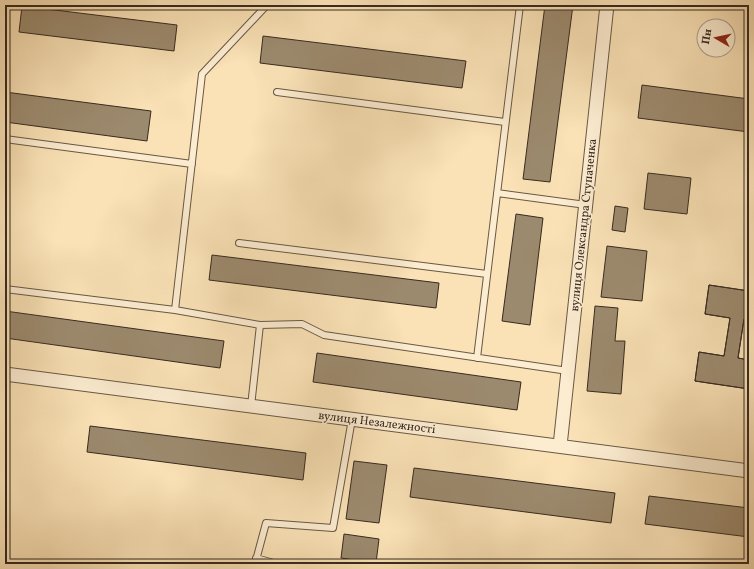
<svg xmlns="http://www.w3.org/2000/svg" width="754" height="569" font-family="Vollkorn,serif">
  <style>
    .building { fill: #9c8a6e; stroke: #372a20 }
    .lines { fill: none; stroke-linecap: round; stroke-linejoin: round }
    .service-casing { stroke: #685846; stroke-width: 8 }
    .minor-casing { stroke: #685846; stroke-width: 15 }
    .service { stroke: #fcecd0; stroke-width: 6 }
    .minor { stroke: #fcecd0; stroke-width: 13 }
    .labels { text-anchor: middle; stroke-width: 3; stroke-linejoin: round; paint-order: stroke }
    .street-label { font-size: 12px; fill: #372a20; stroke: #fcecd0 }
  </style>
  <rect width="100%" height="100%" fill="#fae2b6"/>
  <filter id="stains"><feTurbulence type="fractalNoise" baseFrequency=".005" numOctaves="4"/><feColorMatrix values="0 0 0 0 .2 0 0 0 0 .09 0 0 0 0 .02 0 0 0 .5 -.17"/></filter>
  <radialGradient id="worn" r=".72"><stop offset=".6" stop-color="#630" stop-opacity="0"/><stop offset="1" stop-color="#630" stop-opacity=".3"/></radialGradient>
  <!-- building -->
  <path class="building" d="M545 5H573L550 182 523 179Z
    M22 6 177 25 174 51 19 32Z
    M263 36 466 61 462 88 260 63Z
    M642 85 749 99V132L638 118Z
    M5 92 151 111 147 141 5 122Z
    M648 173 691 178 687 214 644 209Z
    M615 206 628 208 625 232 612 230Z
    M516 214 543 218 530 325 502 321Z
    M607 246 647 251 642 301 601 297Z
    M212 255 439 283 436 308 209 280Z
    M709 285 749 291V320L744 319 738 358 749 360V389L695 381 699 352 724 356 730 318 705 314Z
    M709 285 749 291V320L744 319 738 358 749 360V389L695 381 699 352 724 356 730 318 705 314Z
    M595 306 618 308 615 341H625L621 394 587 391Z
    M5 311 224 341 220 368 5 338Z
    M317 353 521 382 517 410 313 382Z
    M90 426 306 453 303 480 87 452Z
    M354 461 387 465 379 523 346 519Z
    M414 468 615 493 611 523 410 497Z
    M649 496 749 508V537L645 524Z
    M344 534 379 539 376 563 341 558Z"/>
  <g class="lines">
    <defs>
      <path id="service" d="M277 92 505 122
        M5 139 192 164
        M497 193 586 205
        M239 243 487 274
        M5 289 175 310
        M260 325 302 324 324 335 568 371
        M477 358 520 5
        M251 406 260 325 175 310 202 74 267 5
        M256 558 277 564
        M255 564 266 523 333 528 352 419"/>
      <path id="minor" d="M5 374 749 471
        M560 446 607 5"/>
    </defs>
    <!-- service casing -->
    <use href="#service" class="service-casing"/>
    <!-- minor casing -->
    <use href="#minor" class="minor-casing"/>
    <!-- service -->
    <use href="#service" class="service"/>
    <!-- minor -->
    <use href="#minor" class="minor"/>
  </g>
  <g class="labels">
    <!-- street labels -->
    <g class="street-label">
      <text transform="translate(583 225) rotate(-84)" y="4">вулиця Олександра Ступаченка</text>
      <text transform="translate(377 422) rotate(7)" y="4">вулиця Незалежності</text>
    </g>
  </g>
  <!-- margin -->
  <rect width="754" height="569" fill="none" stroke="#fae2b6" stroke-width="20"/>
  <rect x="6" y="6" width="742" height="557" fill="none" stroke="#372a20" stroke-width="2"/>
  <rect x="10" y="10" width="734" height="549" fill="none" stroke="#372a20"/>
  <!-- north arrow -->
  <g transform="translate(716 38) rotate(279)"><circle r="19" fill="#fcecd0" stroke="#ad9e8a"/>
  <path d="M0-3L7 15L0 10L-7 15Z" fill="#8f2418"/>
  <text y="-6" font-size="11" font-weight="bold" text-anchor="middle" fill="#372a20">Пн</text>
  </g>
  <rect width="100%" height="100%" filter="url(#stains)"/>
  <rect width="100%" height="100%" fill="url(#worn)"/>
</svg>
